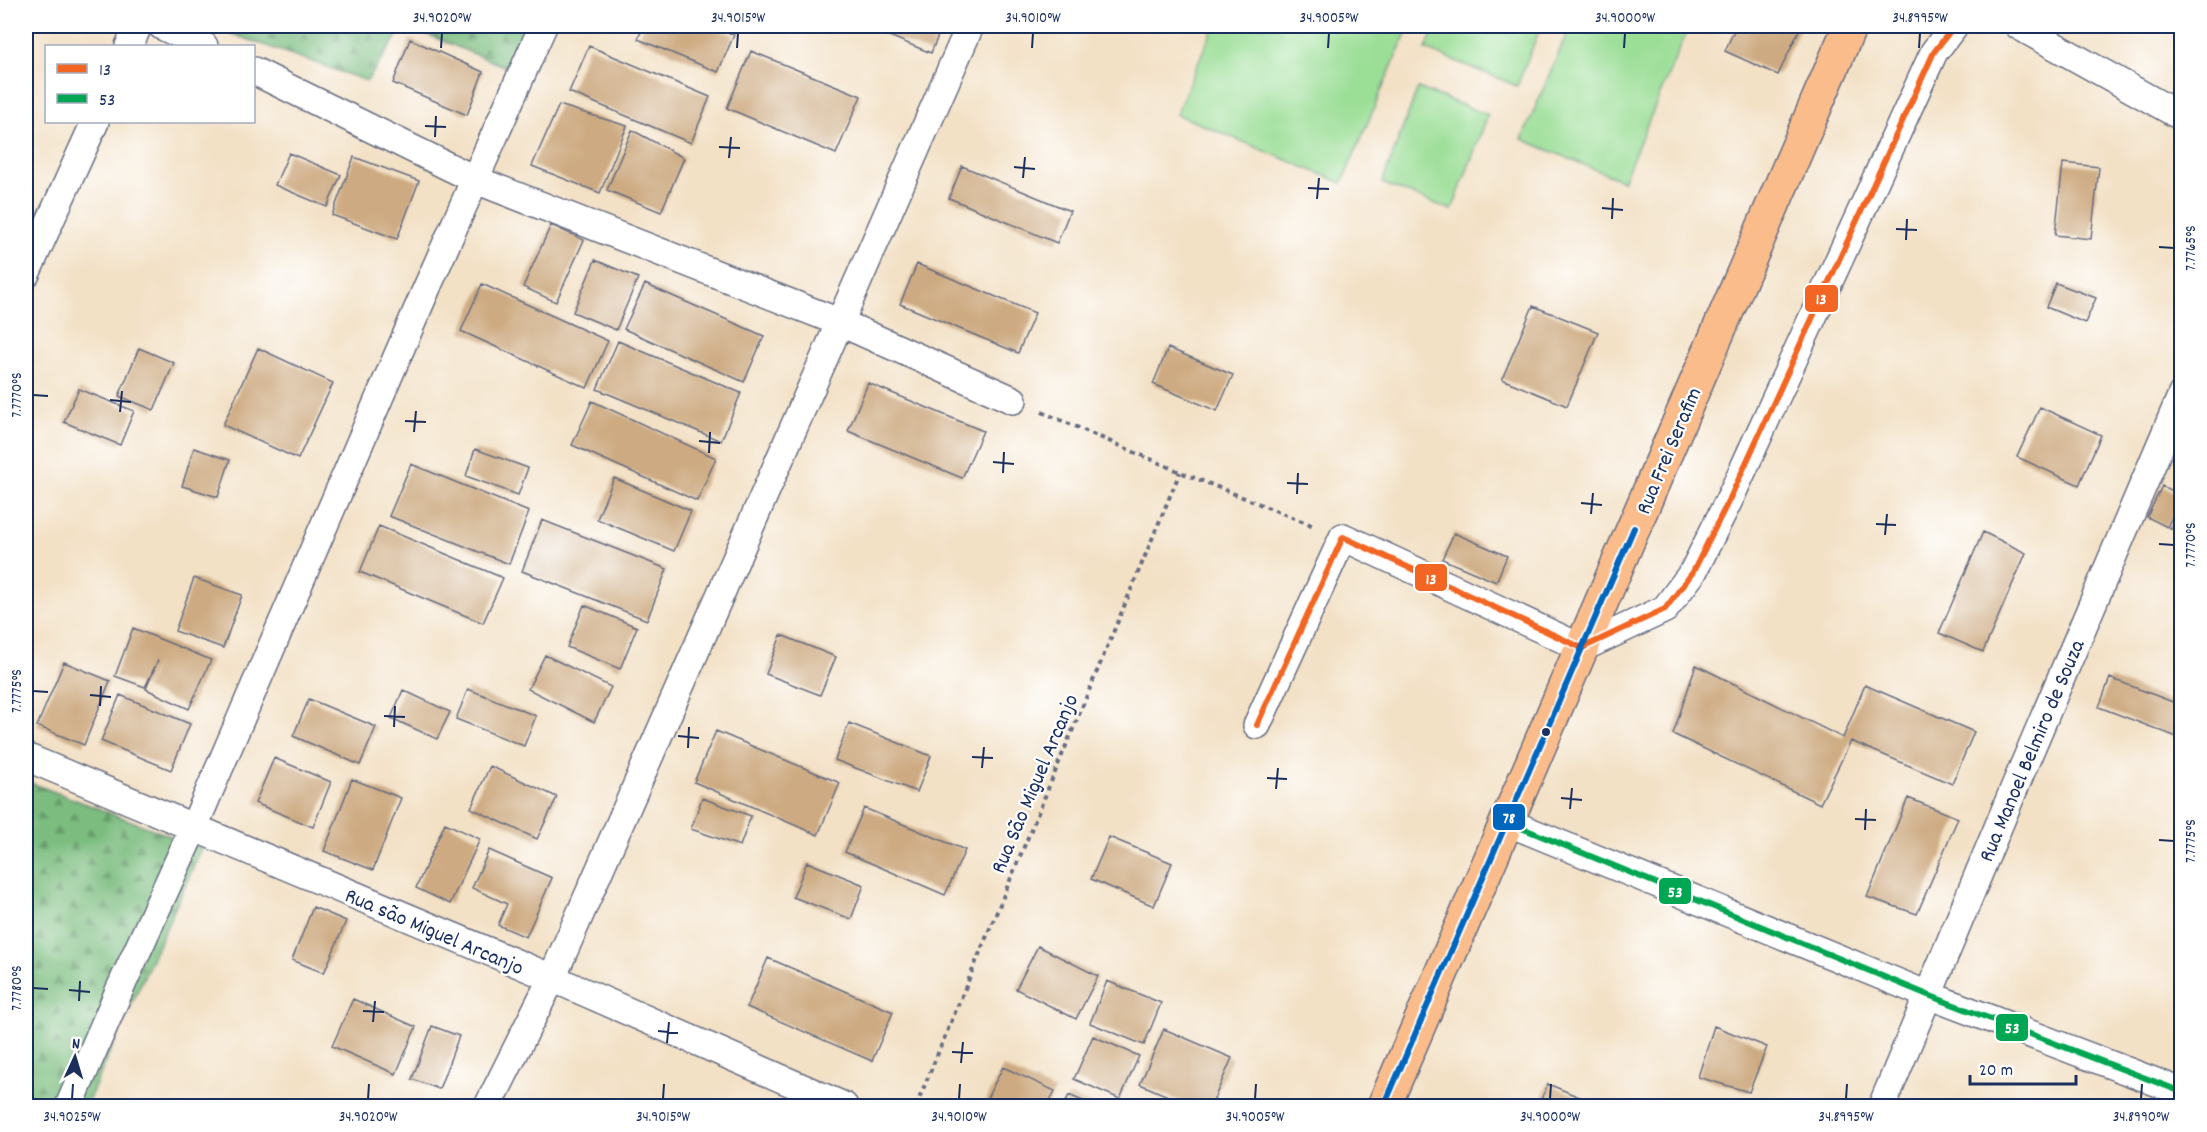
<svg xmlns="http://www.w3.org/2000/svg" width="2207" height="1132" font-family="Dekko,sans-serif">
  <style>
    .forest { fill: url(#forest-firs); stroke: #4c766e; stroke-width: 1.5 }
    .pitch { fill: #9bde96; stroke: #5b867a; stroke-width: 1.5 }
    .building { fill: #cdaa81 }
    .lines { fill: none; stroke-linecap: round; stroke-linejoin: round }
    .minor-casing { stroke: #676d82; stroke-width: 30 }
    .primary-casing { stroke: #676d82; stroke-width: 36 }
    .path { stroke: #676d82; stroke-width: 4; stroke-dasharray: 4.5 4.5; stroke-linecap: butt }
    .minor { stroke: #fff; stroke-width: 27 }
    .primary { stroke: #fabc8b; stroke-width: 33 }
    .bus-1-casing { stroke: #fff; stroke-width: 10 }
    .bus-2-casing { stroke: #fff; stroke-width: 10 }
    .bus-3-casing { stroke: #fff; stroke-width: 10 }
    .bus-1 { stroke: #f26522; stroke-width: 6 }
    .bus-2 { stroke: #00a651; stroke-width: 6 }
    .bus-3 { stroke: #0065bd; stroke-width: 6 }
    .ticks { fill: none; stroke: #1b2f5e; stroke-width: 2 }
    .bus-dot { fill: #1b2f5e; stroke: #fff; stroke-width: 2 }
    .labels { text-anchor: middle; stroke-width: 4.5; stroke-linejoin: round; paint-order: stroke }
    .street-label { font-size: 22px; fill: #1b2f5e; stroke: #fff }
    .line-badge { stroke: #fff; stroke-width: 2 }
    .badge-label { font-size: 16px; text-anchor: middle; font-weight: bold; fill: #fff }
    .neatline { fill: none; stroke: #1b2f5e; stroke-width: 2 }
    .ticks-label { font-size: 15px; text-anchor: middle; fill: #1b2f5e }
  </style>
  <defs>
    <pattern id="forest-firs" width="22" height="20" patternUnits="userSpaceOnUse" patternTransform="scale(1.5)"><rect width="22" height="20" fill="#7cbd7f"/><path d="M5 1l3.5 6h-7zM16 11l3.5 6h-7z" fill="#659a6b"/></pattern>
  </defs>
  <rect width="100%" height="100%" fill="#fff"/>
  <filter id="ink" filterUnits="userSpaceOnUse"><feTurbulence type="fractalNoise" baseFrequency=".0167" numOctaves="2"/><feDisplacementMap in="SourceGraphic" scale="12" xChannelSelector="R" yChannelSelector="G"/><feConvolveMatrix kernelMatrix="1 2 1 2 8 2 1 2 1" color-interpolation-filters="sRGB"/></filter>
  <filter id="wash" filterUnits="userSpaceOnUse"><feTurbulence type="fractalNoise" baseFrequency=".008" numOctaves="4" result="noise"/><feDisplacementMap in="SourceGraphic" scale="24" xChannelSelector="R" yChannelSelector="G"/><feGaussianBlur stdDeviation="1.35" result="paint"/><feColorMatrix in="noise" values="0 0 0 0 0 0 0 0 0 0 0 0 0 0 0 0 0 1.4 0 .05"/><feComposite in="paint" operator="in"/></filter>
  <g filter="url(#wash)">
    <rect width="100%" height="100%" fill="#f3e1c6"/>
    <!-- forest -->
    <path class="forest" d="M209 26H404L367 81Z
      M406 26H551L528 76Z
      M26 781 202 848 86 1106H26Z"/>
    <!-- pitch -->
    <path class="pitch" d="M1214 26H1409L1342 183 1176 114Z
      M1435 26H1541L1517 86 1426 49Z
      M1570 26H1674L1687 31 1623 181 1522 139Z
      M1418 88 1488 115 1452 210 1382 183Z"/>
    <g id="blocks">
      <!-- building -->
      <path class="building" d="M643 26H711L734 35 718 72 638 39Z
        M865 26H942L931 53Z
        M1736 26H1801L1778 75 1725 51Z
        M410 39 483 72 467 115 393 83Z
        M589 46 710 97 691 143 569 92Z
        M751 51 861 96 836 154 727 108Z
        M559 105 627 126 600 193 532 166Z
        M632 130 684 158 661 212 607 190Z
        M289 153 341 175 327 207 275 185Z
        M354 157 419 181 397 239 332 215Z
        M2063 163 2099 167 2091 239 2055 235Z
        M962 166 1070 211 1057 243 949 198Z
        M551 225 584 240 556 302 523 287Z
        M595 260 638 278 616 330 573 312Z
        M917 264 1035 313 1018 353 900 304Z
        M2056 283 2096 298 2085 323 2046 307Z
        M482 284 608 341 587 388 461 331Z
        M645 284 764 336 744 382 624 329Z
        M1533 306 1598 332 1567 406 1502 379Z
        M618 341 741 393 721 441 597 389Z
        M139 348 174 363 154 410 119 396Z
        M258 348 333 383 298 459 223 425Z
        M1168 348 1233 375 1217 411 1153 384Z
        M868 383 983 431 962 478 848 431Z
        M79 389 134 411 120 445 64 422Z
        M592 401 716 458 697 501 572 445Z
        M2040 407 2101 435 2079 485 2017 457Z
        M194 448 230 460 218 497 182 486Z
        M475 449 528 468 518 495 466 476Z
        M411 464 529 512 509 564 389 516Z
        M614 478 691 511 674 551 597 519Z
        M2162 486 2182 496 2167 527 2147 517Z
        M2181 499H2182V533L2170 528Z
        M542 520 667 569 647 620 522 571Z
        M379 526 503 578 483 623 360 572Z
        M1983 532 2026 553 1983 652 1939 633Z
        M1454 533 1507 556 1496 582 1442 559Z
        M194 578 242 595 223 648 175 631Z
        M584 605 637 627 620 669 567 647Z
        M133 628 211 660 189 709 146 689 158 660 145 687 115 676Z
        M781 635 836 657 820 695 766 674Z
        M545 655 611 687 594 722 528 689Z
        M64 662 110 681 84 745 37 726Z
        M1696 665 1843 738 1865 685 1974 732 1952 784 1851 741 1820 804 1673 734Z
        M2110 678 2178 704 2182 693V739L2099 707Z
        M468 689 536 716 524 746 456 719Z
        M403 690 450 712 437 739 391 718Z
        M120 695 190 724 171 770 101 741Z
        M309 699 376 727 360 765 293 736Z
        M849 723 931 756 917 792 835 760Z
        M716 731 840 783 818 835 694 782Z
        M274 758 331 782 313 827 255 803Z
        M490 766 557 797 537 839 471 808Z
        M352 779 401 798 373 870 324 851Z
        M702 798 751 816 740 846 691 829Z
        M1908 798 1958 818 1917 914 1867 897Z
        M864 808 965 850 945 895 845 852Z
        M445 823 480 839 450 904 416 888Z
        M1109 837 1172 863 1154 906 1091 879Z
        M489 850 552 878 526 937 498 925 507 904 472 888Z
        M807 862 864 885 851 919 793 897Z
        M313 907 346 921 324 973 292 960Z
        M1038 946 1098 976 1076 1019 1016 989Z
        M768 958 893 1012 872 1061 747 1007Z
        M1107 981 1161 1003 1144 1045 1090 1023Z
        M353 999 416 1027 396 1074 332 1046Z
        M432 1026 459 1036 439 1089 412 1079Z
        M1714 1026 1767 1047 1749 1092 1698 1077Z
        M1164 1029 1232 1058 1211 1106H1191L1140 1084Z
        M1093 1036 1139 1056 1120 1099 1074 1079Z
        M1003 1067 1055 1091 1047 1106H983Z
        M1548 1084 1601 1106H1538Z
        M1069 1095 1094 1106H1064Z"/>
    </g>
  </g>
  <g filter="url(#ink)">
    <use href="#blocks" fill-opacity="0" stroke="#676d82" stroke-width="1.5"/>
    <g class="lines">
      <defs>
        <path id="minor" d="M162 26 204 46
          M2019 26 2182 117
          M129 46 138 26
          M254 71 476 180 839 322 1013 400
          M26 274 95 122
          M1257 725 1343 537 1582 648 1665 609 1693 572 1731 496 1934 52 1954 26
          M26 757 552 978 844 1106
          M1507 822 1928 995 2182 1092
          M69 1106 119 991 193 829 425 292 543 26
          M488 1106 552 978 970 26
          M1882 1106 2021 772 2182 394"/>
        <path id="primary" d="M1384 1106 1850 26"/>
      </defs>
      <!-- minor casing -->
      <use href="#minor" class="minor-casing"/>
      <!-- primary casing -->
      <use href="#primary" class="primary-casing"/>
      <!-- path -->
      <path class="path" d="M1042 412 1180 472 1314 526
        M916 1106 1180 472"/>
      <!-- minor -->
      <use href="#minor" class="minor"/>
      <!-- primary -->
      <use href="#primary" class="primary"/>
      <defs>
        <path id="bus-1" d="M1257 725 1343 537 1582 648 1665 609 1693 572 1731 496 1934 52 1954 26"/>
        <path id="bus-2" d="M1507 822 1928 995 2182 1092"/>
        <path id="bus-3" d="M1384 1106 1634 528"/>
      </defs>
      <!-- bus-1 casing -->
      <use href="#bus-1" class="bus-1-casing"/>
      <!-- bus-2 casing -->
      <use href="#bus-2" class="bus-2-casing"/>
      <!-- bus-3 casing -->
      <use href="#bus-3" class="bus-3-casing"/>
      <!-- bus-1 -->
      <use href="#bus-1" class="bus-1"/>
      <!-- bus-2 -->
      <use href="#bus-2" class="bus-2"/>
      <!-- bus-3 -->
      <use href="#bus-3" class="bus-3"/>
    </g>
  </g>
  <!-- ticks -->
  <path class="ticks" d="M441 48 442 33M737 48 738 33M1032 48 1033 33M1328 48 1329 33M1624 48 1625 33M1919 48 1920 33M425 126 446 127M435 137 436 116M719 147 740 148M729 158 731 137M1014 167 1035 169M1023 178 1025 157M1308 188 1329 189M1317 199 1319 178M1602 208 1623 210M1612 219 1613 198M1896 229 1917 230M1906 240 1907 219M2159 247 2174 248M33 395 48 396M110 400 131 402M120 412 122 391M405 421 426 422M414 432 416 411M699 441 720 443M709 453 710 432M993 462 1014 464M1003 473 1004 452M1287 483 1308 484M1297 494 1298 473M1581 503 1602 505M1591 514 1593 493M1876 524 1896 525M1885 535 1887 514M2159 544 2174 545M33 691 48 692M90 695 111 697M100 706 101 686M384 716 405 717M394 727 395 706M678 736 699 738M688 748 689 727M972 757 993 758M982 768 984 747M1267 778 1287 779M1276 789 1278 768M1561 798 1582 800M1570 809 1572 788M1855 819 1876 820M1865 830 1866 809M2159 840 2174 841M33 988 48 989M69 990 90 992M79 1001 80 981M363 1011 384 1012M373 1022 375 1001M658 1031 678 1033M667 1043 669 1022M952 1052 973 1053M961 1063 963 1042M72 1099 73 1084M368 1099 369 1084M663 1099 664 1084M959 1099 960 1084M1255 1099 1256 1084M1550 1099 1551 1084M1846 1099 1847 1084M2141 1099 2142 1084"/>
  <!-- markers -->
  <circle class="bus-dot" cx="1546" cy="732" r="5"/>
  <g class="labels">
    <!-- street labels -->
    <g class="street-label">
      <text transform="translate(1667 450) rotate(-67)" y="8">Rua Frei Serafim</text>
      <text transform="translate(2030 750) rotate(-67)" y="8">Rua Manoel Belmiro de Souza</text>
      <text transform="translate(1033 783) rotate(-67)" y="8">Rua São Miguel Arcanjo</text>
      <text transform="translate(435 930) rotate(23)" y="8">Rua são Miguel Arcanjo</text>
    </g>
  </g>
  <g class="line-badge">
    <rect x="1804" y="284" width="35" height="29" rx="6" fill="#f26522"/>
    <rect x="1414" y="563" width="34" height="29" rx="6" fill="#f26522"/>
    <rect x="1492" y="803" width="34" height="28" rx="6" fill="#0065bd"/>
    <rect x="1658" y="877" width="34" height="28" rx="6" fill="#00a651"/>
    <rect x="1995" y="1013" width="34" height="29" rx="6" fill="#00a651"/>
  </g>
  <g class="badge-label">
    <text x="1821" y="304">13</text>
    <text x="1431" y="584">13</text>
    <text x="1509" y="823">78</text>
    <text x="1675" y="897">53</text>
    <text x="2012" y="1033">53</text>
  </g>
  <!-- margin -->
  <rect width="2207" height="1132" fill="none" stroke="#fff" stroke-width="66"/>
  <!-- legend -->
  <rect x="45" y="45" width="210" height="78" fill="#ffffff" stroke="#a4acbf" stroke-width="1.5"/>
  <rect x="57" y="64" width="30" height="9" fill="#f26522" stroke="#a4acbf" stroke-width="1.5"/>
  <text x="99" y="75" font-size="18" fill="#1b2f5e">13</text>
  <rect x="57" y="94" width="30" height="9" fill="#00a651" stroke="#a4acbf" stroke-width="1.5"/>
  <text x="99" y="105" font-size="18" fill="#1b2f5e">53</text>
  <!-- north arrow -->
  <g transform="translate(75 1057) rotate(4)" stroke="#ffffff" stroke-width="4.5" paint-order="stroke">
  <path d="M0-4.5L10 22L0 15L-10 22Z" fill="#1b2f5e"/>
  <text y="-9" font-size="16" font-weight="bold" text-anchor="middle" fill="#1b2f5e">N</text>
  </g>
  <!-- scale -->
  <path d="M1970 1075v9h106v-9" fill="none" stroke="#1b2f5e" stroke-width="3"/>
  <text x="1979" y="1075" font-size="18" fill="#1b2f5e" stroke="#ffffff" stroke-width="4.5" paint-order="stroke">20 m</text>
  <rect x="33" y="33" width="2141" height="1066" class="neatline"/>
  <g class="ticks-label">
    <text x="442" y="22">34.9020°W</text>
    <text x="738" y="22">34.9015°W</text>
    <text x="1033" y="22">34.9010°W</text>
    <text x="1329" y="22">34.9005°W</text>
    <text x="1625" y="22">34.9000°W</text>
    <text x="1920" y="22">34.8995°W</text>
    <text transform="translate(2190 248) rotate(-90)" y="5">7.7765°S</text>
    <text transform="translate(16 395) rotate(-90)" y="5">7.7770°S</text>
    <text transform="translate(2190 545) rotate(-90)" y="5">7.7770°S</text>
    <text transform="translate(16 691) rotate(-90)" y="5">7.7775°S</text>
    <text transform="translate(2190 841) rotate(-90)" y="5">7.7775°S</text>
    <text transform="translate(16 988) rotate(-90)" y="5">7.7780°S</text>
    <text x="72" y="1121">34.9025°W</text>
    <text x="368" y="1121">34.9020°W</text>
    <text x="663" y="1121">34.9015°W</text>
    <text x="959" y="1121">34.9010°W</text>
    <text x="1255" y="1121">34.9005°W</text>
    <text x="1550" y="1121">34.9000°W</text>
    <text x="1846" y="1121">34.8995°W</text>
    <text x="2141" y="1121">34.8990°W</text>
  </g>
</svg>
